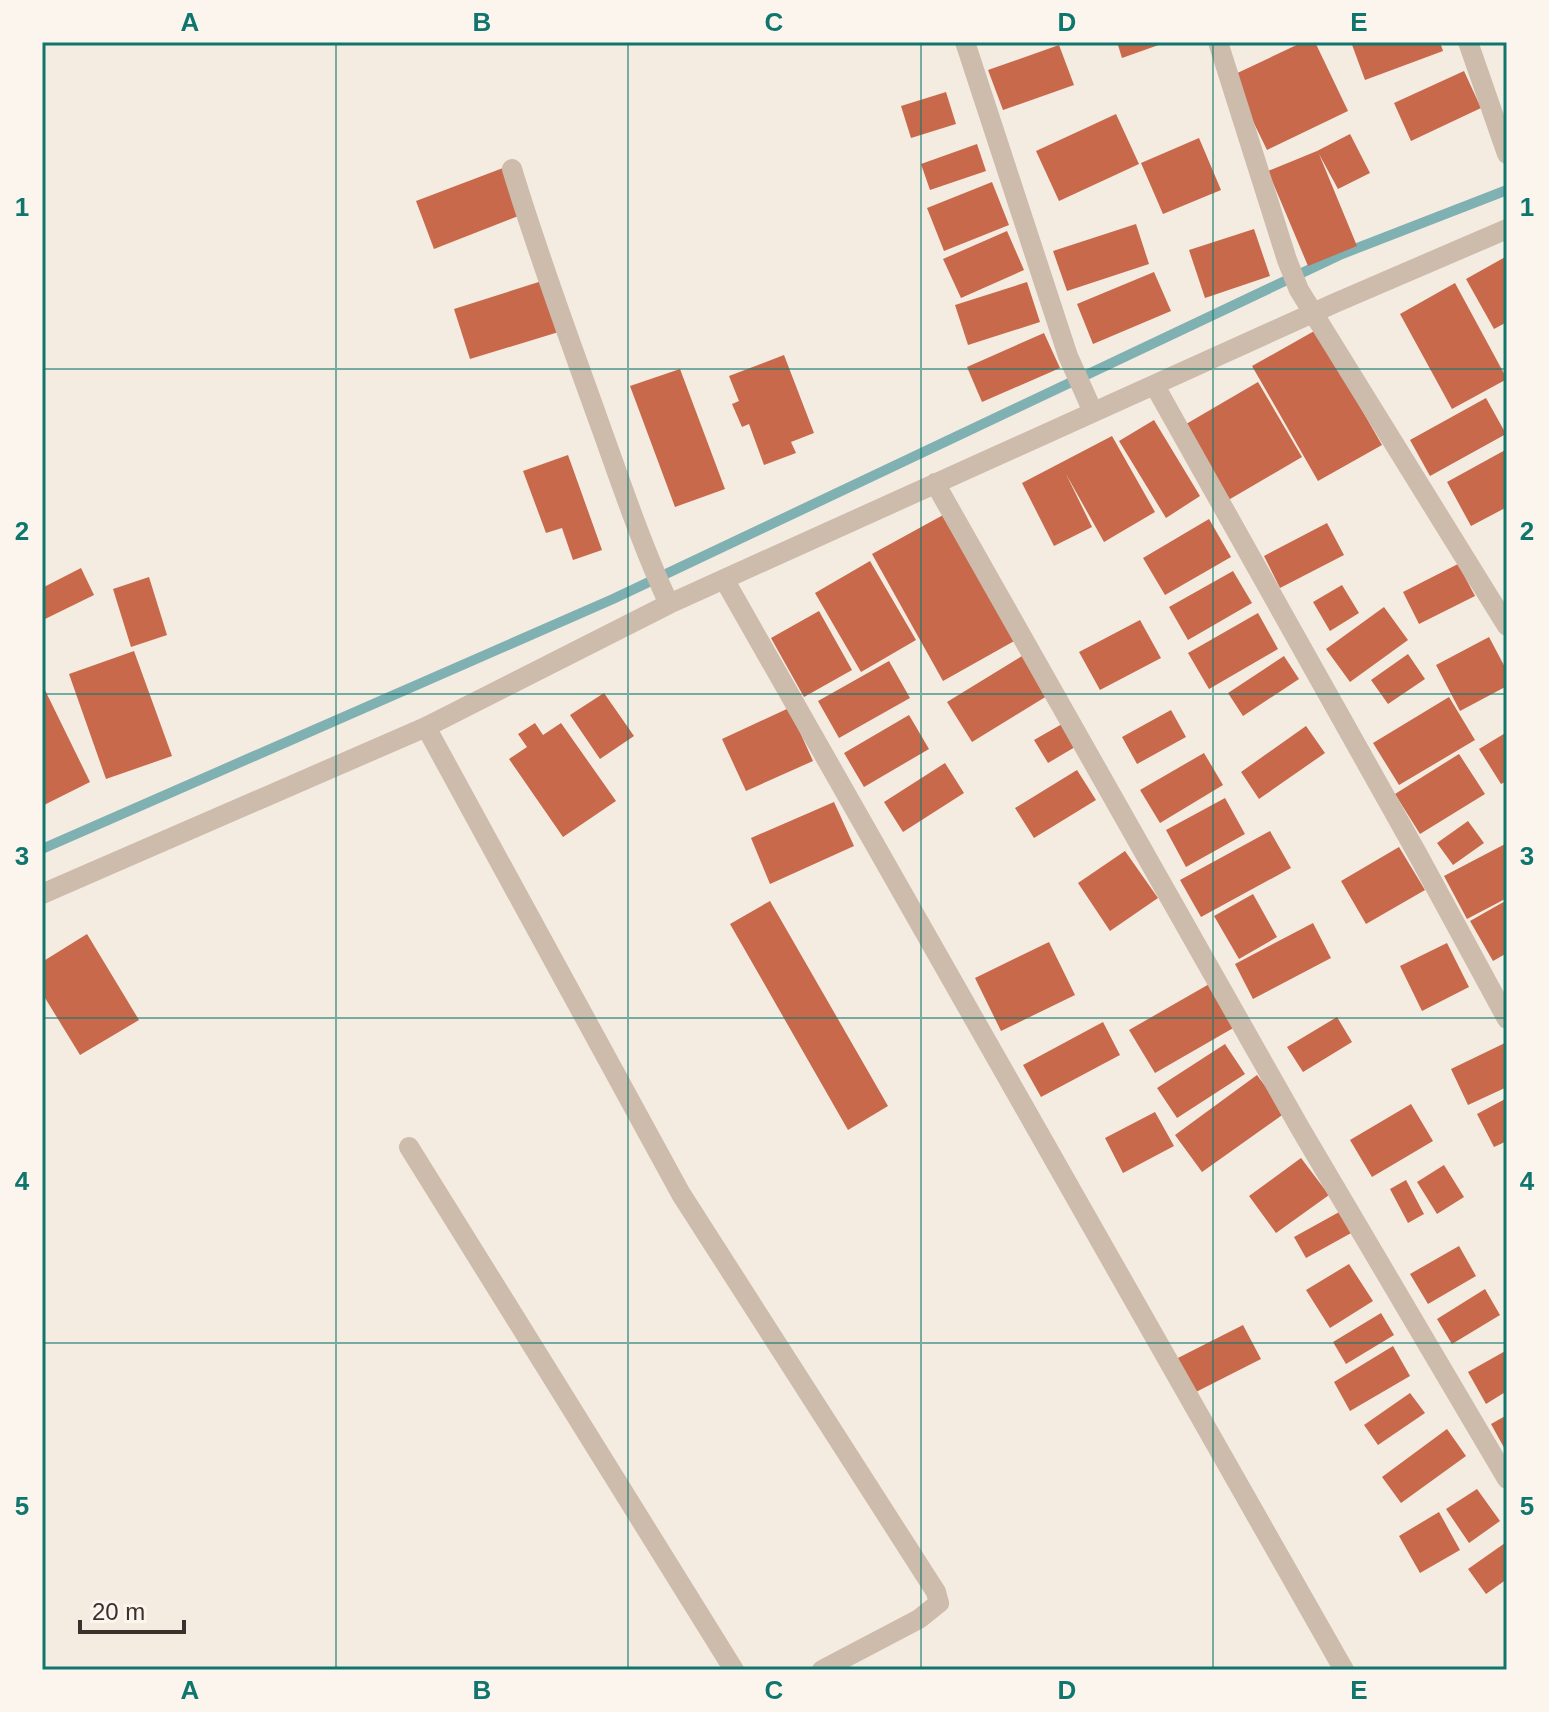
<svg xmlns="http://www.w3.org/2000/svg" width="1549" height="1712" font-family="Arial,sans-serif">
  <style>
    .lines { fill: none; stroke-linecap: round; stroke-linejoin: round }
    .stream { stroke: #7fb0b2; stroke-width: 10 }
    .building { fill: #c8694b }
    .street { stroke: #cdbbac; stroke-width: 20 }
    .grid { fill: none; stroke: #0f766e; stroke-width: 2; stroke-opacity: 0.55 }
    .neatline { fill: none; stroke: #0f766e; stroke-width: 3 }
    .grid-label { font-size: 26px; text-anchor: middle; font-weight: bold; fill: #0f766e }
  </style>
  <rect width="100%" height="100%" fill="#f4ebe1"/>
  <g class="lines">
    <!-- stream -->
    <path class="stream" d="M42 849 613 599 1342 254 1507 190"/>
  </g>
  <!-- building -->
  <path class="building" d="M1117 42H1167L1122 58Z
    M1303 42H1315L1348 111 1267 150 1231 76Z
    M1351 42H1440L1443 51 1365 80Z
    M1059 45 1074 85 1003 110 988 70Z
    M1464 71 1481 108 1411 141 1394 103Z
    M946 92 956 124 911 138 901 106Z
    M1116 114 1139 164 1059 201 1036 151Z
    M1350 134 1370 173 1338 189 1319 154 1357 246 1308 266 1268 171 1317 151Z
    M1199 138 1221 190 1163 214 1141 163Z
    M977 144 986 171 930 190 921 164Z
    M503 168 521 215 434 249 416 201Z
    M992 182 1009 225 944 251 927 208Z
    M1136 224 1149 264 1067 291 1053 251Z
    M1254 229 1270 276 1205 298 1189 250Z
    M1007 231 1024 270 961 298 943 259Z
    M1507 256V322L1494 329 1466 279Z
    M1154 272 1171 311 1093 344 1077 304Z
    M545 280 562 331 470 359 454 309Z
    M1027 282 1040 322 968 345 955 305Z
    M1455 283 1507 379 1452 409 1400 314Z
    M1316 330 1382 445 1318 481 1252 366Z
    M1044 333 1060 368 982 402 967 367Z
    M784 355 814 433 791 442 796 453 764 465 749 424 742 427 732 404 739 401 729 376Z
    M680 369 725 489 675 507 630 386Z
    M1258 382 1302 457 1225 502 1181 427Z
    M1486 398 1506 434 1430 476 1410 440Z
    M1154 420 1200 496 1166 518 1119 441Z
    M1112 436 1155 512 1104 542 1066 474 1092 527 1054 546 1022 483Z
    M1507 449V507L1471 526 1447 482Z
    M568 455 602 550 573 560 562 528 546 533 523 471Z
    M945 514 1016 640 943 681 872 554Z
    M1209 519 1231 557 1165 595 1143 558Z
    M1327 523 1344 555 1280 588 1264 556Z
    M870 561 916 640 861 672 815 593Z
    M1458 564 1475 596 1419 624 1403 592Z
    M81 568 94 595 43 620 42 588Z
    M1233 571 1252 603 1188 640 1169 607Z
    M149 577 167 635 131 647 113 589Z
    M1342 585 1359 613 1330 631 1313 602Z
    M1384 607 1408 640 1350 682 1326 649Z
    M819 611 852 670 804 697 771 638Z
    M1258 613 1278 649 1209 689 1188 653Z
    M1140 620 1161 658 1100 690 1079 652Z
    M1489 637 1507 671V686L1460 711 1436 665Z
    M134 651 172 756 106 779 69 674Z
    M1408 654 1425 679 1388 704 1371 680Z
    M1022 656 1047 696 972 742 947 702Z
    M1284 656 1299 679 1243 716 1228 693Z
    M889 661 910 698 839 738 818 701Z
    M42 684 90 782 42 806Z
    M604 693 634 736 600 759 570 715Z
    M1449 697 1475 740 1399 785 1373 743Z
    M789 708 813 761 746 791 722 739Z
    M1171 710 1186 737 1137 764 1122 737Z
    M909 715 929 749 864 787 844 753Z
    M535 723 543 735 561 723 616 801 563 837 509 759 527 747 518 734Z
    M1062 724 1075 747 1048 763 1034 740Z
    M1306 726 1325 753 1259 799 1241 772Z
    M1507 732V781L1501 784 1479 749Z
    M1204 753 1223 785 1160 823 1140 790Z
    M1459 754 1485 794 1420 834 1395 794Z
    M945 763 964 793 903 832 884 802Z
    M1077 770 1096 800 1034 838 1015 808Z
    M1225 798 1245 834 1186 867 1166 830Z
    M834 802 854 846 770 884 751 838Z
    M1468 821 1484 843 1453 865 1437 843Z
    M1270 831 1291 868 1201 917 1180 880Z
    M1507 843V898L1467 919 1444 876Z
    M1399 847 1425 890 1366 924 1341 881Z
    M1125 851 1158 898 1110 931 1078 883Z
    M1253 894 1277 937 1239 959 1214 916Z
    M1507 900V953L1493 961 1470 921Z
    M770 901 888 1106 848 1130 730 924Z
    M1313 923 1331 958 1253 999 1235 964Z
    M87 934 139 1020 80 1055 42 993V962Z
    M1049 942 1075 995 1001 1031 975 978Z
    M1447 943 1469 987 1422 1011 1400 966Z
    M1211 983 1235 1027 1155 1073 1129 1030Z
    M1337 1017 1352 1042 1303 1072 1287 1047Z
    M1103 1022 1120 1055 1041 1097 1023 1065Z
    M1507 1042V1087L1468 1105 1451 1069Z
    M1225 1044 1245 1074 1177 1118 1157 1088Z
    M1257 1075 1285 1113 1202 1172 1175 1135Z
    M1507 1098V1141L1494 1147 1477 1114Z
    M1411 1104 1433 1141 1372 1177 1350 1140Z
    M1155 1112 1174 1146 1123 1173 1105 1138Z
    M1301 1158 1329 1195 1276 1233 1249 1196Z
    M1444 1165 1464 1197 1437 1214 1417 1182Z
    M1406 1180 1424 1214 1408 1223 1390 1189Z
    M1341 1211 1353 1232 1306 1258 1294 1237Z
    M1459 1246 1476 1276 1428 1304 1410 1274Z
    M1349 1264 1373 1301 1330 1328 1306 1290Z
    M1485 1289 1500 1315 1452 1344 1437 1319Z
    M1381 1313 1394 1335 1346 1364 1333 1342Z
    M1243 1325 1261 1359 1190 1395 1172 1361Z
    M1393 1346 1410 1376 1350 1411 1334 1382Z
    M1507 1350V1391L1486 1404 1468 1372Z
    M1410 1393 1425 1413 1378 1445 1364 1425Z
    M1507 1415V1453L1491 1424Z
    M1447 1429 1466 1456 1401 1503 1382 1477Z
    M1477 1489 1500 1521 1469 1543 1446 1509Z
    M1439 1512 1460 1550 1420 1573 1399 1536Z
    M1505 1543 1507 1579 1486 1594 1468 1569Z"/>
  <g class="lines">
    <!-- street -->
    <path class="street" d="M965 42 1068 356 1093 412
      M1218 42 1287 260 1299 290 1507 626
      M1468 42 1507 154
      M512 169C538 255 569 338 599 422 621 483 642 546 669 604
      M1155 386 1418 855 1507 1019
      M935 483 1300 1128 1507 1479
      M724 579 1344 1670
      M426 727 681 1194 936 1592 939 1603 919 1619 822 1670
      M42 894 426 727 669 604 1335 303 1507 229
      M409 1147 734 1670"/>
  </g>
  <!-- grid -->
  <path class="grid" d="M336 42V1670M628 42V1670M921 42V1670M1213 42V1670M42 369H1507M42 694H1507M42 1018H1507M42 1343H1507"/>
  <!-- border -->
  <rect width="1549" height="1712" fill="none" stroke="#fbf5ee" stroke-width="88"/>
  <!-- scale -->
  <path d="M80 1620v12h104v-12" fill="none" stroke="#3b302b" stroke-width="4"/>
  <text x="92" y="1620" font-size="24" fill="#3b302b" stroke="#fbf5ee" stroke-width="6" paint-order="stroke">20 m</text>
  <rect x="44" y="44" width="1461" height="1624" class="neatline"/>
  <g class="grid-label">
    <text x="190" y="31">A</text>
    <text x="482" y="31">B</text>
    <text x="774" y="31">C</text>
    <text x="1067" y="31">D</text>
    <text x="1359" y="31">E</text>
    <text x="22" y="216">1</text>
    <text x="1527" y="216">1</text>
    <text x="22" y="540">2</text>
    <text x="1527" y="540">2</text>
    <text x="22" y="865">3</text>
    <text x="1527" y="865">3</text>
    <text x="22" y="1190">4</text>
    <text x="1527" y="1190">4</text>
    <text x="22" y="1515">5</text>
    <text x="1527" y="1515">5</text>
    <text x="190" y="1699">A</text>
    <text x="482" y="1699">B</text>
    <text x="774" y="1699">C</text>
    <text x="1067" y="1699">D</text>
    <text x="1359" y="1699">E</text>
  </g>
</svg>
